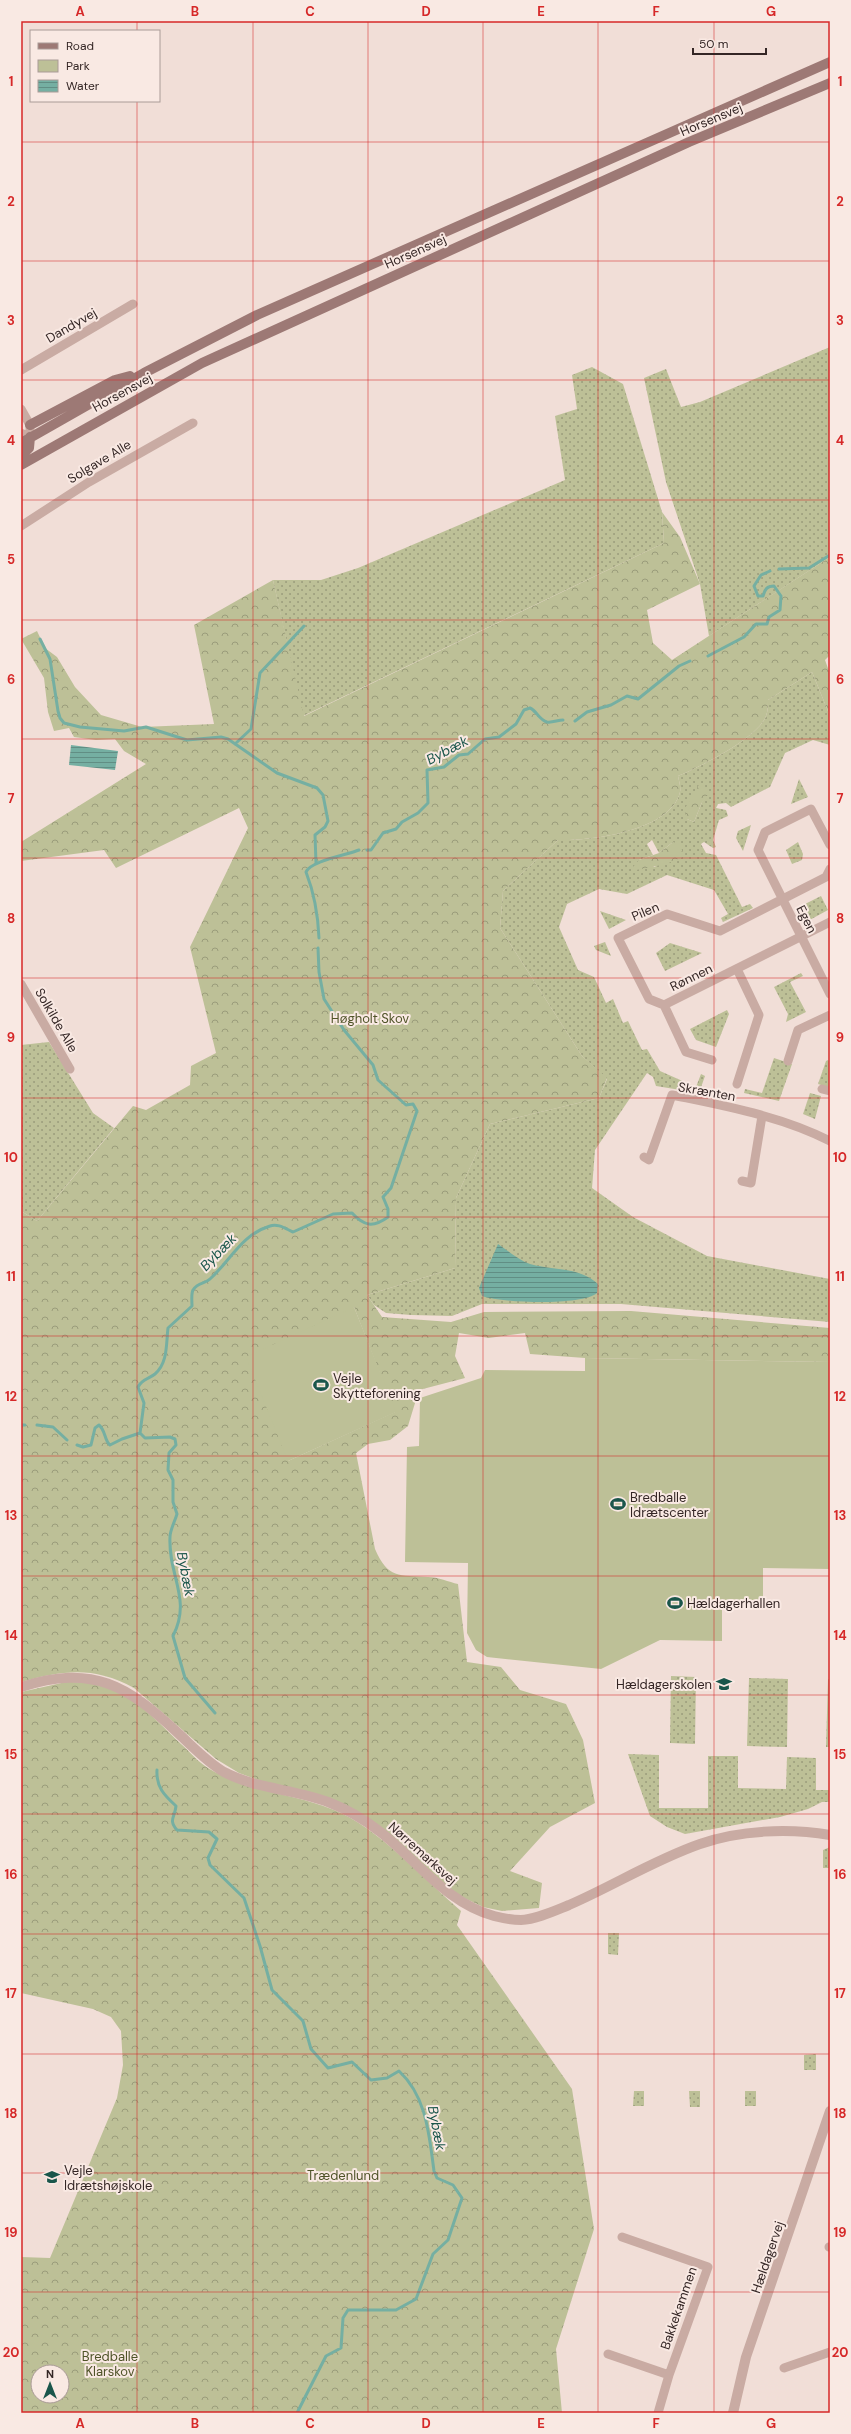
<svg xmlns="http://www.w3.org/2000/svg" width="851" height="2434" font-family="'DM Sans',sans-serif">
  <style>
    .green { fill: url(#green-dots); fill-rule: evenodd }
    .forest { fill: url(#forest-crowns); fill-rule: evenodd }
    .pitch { fill: #bdc097 }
    .water { fill: url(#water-rules) }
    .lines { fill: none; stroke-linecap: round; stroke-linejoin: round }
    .stream { stroke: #75afa2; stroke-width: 3 }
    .minor { stroke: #c9aba3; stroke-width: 9 }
    .tertiary { stroke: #c9aba3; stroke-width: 10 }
    .secondary { stroke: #9d7975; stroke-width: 10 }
    .grid { fill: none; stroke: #d62828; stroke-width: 1; stroke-opacity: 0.55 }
    .labels { text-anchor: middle; stroke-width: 4; stroke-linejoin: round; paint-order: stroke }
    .street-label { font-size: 13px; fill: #342625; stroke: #f9e9e3 }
    .park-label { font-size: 13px; fill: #4f5328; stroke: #f9e9e3 }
    .poi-label { font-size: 13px; fill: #342625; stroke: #f9e9e3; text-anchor: start }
    .water-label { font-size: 14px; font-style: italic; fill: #1a564b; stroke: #f9e9e3 }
    .neatline { fill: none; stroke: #d62828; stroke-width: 1.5 }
    .grid-label { font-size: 13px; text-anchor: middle; font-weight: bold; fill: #d62828 }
  </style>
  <defs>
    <pattern id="green-dots" width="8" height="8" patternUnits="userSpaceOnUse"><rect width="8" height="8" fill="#bdc097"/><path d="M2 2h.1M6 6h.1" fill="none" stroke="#9a9c7b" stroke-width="1.8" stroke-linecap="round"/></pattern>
    <pattern id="forest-crowns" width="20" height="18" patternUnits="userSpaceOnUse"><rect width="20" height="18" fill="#bdc097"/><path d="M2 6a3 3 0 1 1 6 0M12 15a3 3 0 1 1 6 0" fill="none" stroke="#9a9c7b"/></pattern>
    <pattern id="water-rules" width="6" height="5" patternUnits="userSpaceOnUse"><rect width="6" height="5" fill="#75afa2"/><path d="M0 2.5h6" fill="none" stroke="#618e84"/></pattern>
  </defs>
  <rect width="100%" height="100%" fill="#f1ded7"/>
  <!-- green -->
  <path class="green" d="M830 347V557L709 636 700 584 666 482 644 378 666 369 681 407 700 402Z
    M592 367 623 384 662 512 664 543 303 716 273 580H321L358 568 565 480 555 416 577 409 572 375Z
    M812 672 830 716V745L813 740 785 753 770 787 731 807 726 803 718 804 716 808 726 810 728 816 719 820 713 840 716 847 713 848 704 842 701 844 706 853 716 855 742 907 750 904 753 908 723 922 721 918 728 914 714 890 667 875 627 894 599 889 567 904 559 927 578 970 594 977 606 1003 613 999 623 1023 628 1021 642 1050 647 1049 660 1071 696 1087 701 1074 705 1076 699 1093 656 1086 653 1077 647 1073 595 1150 592 1188 633 1217 707 1256 830 1279V1322L621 1304H482L452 1316 411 1315 386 1313 374 1305 367 1295 455 1268 456 1198 490 1124 599 1098 607 1079 582 1056 500 928 503 891 558 840C591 841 671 831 680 792 681 787 679 781 678 776 700 767 758 738 766 716 768 711 768 705 768 700ZM708 795 702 802 694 822 687 819ZM652 840 659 853 673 842 655 867 639 860 653 855 647 844Z
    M799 779 808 797 791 804Z
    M751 825 743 851 736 838 738 831Z
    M798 842 803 854 802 860 792 864 786 850Z
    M821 896 828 910 806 922 799 907Z
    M600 911 626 920 609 929Z
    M605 942 611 956 596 950 594 946Z
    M670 943 699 952 702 953 665 971 656 953Z
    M801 973 803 976 790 982 806 1012 786 1022 788 1014 774 987Z
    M727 1010 729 1014 716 1047 696 1040 690 1029Z
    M49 1042 93 1113 114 1128 37 1221 21 1211V1045Z
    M774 1058 792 1064 779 1101 744 1093 745 1089 762 1093Z
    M828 1060 830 1063V1088L818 1084 826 1061Z
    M810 1093 821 1096 815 1119 803 1114Z
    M671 1676 696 1677 695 1744 670 1743Z
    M749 1678 788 1679 787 1747 747 1746Z
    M828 1679 830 1680V1747H826Z
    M628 1754 659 1755V1808H708V1756H738V1788L786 1789 787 1757 816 1758V1790H830V1802H822L808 1809 780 1817 685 1834 667 1827 650 1816Z
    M830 1847V1868H823V1850Z
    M608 1933H619L618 1955 608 1954Z
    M816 2054V2070H804V2055Z
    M634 2091H644V2106H633Z
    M689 2091H700V2107H690Z
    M745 2091H756V2106H745Z"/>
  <!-- forest -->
  <path class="forest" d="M662 512 680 537 700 584 647 610 653 643 672 660 830 557V655L825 660 830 674V716L812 672 768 700C768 705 768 711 766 716 758 738 700 767 678 776 679 781 681 787 680 792 671 831 591 841 558 840L503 891 500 928 582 1056 607 1078 599 1098 490 1124 456 1198 455 1268 367 1295 382 1317 451 1322 484 1312 631 1311 830 1328V1362L585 1358 530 1354 525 1333 489 1338 459 1333 455 1356 465 1378 419 1390 408 1426 390 1440 368 1444 356 1453 375 1549C388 1579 399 1575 428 1577 438 1577 449 1582 458 1584L467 1662 501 1667 520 1690 566 1704 583 1740 595 1803 550 1827 510 1871 542 1883 539 1908 502 1911 483 1907 456 1894 372 1821 239 1773 216 1759 134 1688C94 1666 64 1670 21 1682V1211L37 1221 133 1106 146 1110 190 1085 191 1066 216 1053 190 947 248 828 239 808 116 868 104 850 21 861V842L146 764 124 751 115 739 96 740 74 737 69 728 54 731 48 712 44 678 21 639 37 631 45 648 57 657 75 687 101 715 142 727 214 724 194 625 273 580 304 716 664 543ZM354 1307 395 1412 288 1461Z
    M700 783 708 795 702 802 694 822 687 819 684 810Z
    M673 842 679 844 685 856 666 864 636 870 633 867 639 860 659 853Z
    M66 1682C74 1682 84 1682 93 1683 129 1689 156 1720 181 1744 190 1752 198 1762 208 1768 247 1792 292 1793 334 1810 376 1826 426 1881 461 1911L457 1925 572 2089 594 2229 556 2349 562 2413H21V2257L50 2258 117 2098 123 2065 121 2031 111 2017 93 2009 21 1993V1692ZM38 2372H62V2396H38Z"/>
  <!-- pitch -->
  <path class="pitch" d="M354 1307 396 1412 288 1461 246 1357Z
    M585 1358 830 1362V1569L763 1568V1600H722V1641L660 1640 601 1669 487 1657 476 1650 467 1633 468 1563 405 1562 407 1447 419 1446 420 1398 481 1378 485 1370 585 1371Z"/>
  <!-- water -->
  <path class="water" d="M71 745 118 751 115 770 69 765Z
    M498 1244C508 1251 519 1260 530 1264 554 1271 578 1266 598 1284L597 1293C582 1306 502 1303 482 1296L479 1288Z"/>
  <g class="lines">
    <!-- stream -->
    <path class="stream" d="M779 569 809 568 830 555
      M40 639 50 659 58 711 60 718 64 723 80 727 124 731 146 727 187 740 221 737 228 739 277 773 317 788 323 795 328 821 325 827 315 835 316 863
      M708 656 744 637 756 624H767L769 617 780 610 781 596 774 586C767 586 765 589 763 596H758L754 586 761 575 770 571
      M575 721 587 712 611 705 627 696 638 699 679 666 690 661
      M235 744 251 729 260 673 304 626
      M367 850H371L383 833 396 829 402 822 418 813 428 803 427 770 444 767 459 755 468 754 485 739 499 737 516 724 524 710 530 708C537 711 539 720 547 722 552 723 558 720 563 720
      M319 938C318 914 315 895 306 872 310 861 347 855 359 850
      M21 1425H25
      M37 1425 53 1427 67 1440
      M77 1445 83 1447 91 1445 95 1428 99 1425C106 1431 104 1440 110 1445L122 1439 140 1433
      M215 1713 185 1678 173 1636C192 1599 168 1576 170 1537 170 1530 175 1521 177 1514L173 1502V1480L168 1470 169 1453 176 1445 175 1439 170 1437 145 1438 140 1433 144 1403 138 1387C142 1379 149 1379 155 1374 168 1363 166 1344 168 1328L192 1306C192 1301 191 1294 193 1290 198 1282 205 1284 210 1279 231 1260 241 1235 270 1226 278 1223 286 1229 293 1232L333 1214 352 1213C364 1226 373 1228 388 1217V1209L383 1197 391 1188 417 1111 413 1104 406 1105 378 1080 373 1065 344 1030 324 999 319 972 318 948
      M157 1770C156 1787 164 1795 176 1806 175 1817 168 1820 177 1830L209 1832 217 1839 208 1858 210 1865 244 1898 260 1946 272 1990 303 2021 311 2049 328 2068 352 2062 371 2080 387 2078 399 2071C427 2097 429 2135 434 2171L437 2178 453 2185 462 2198 448 2240 433 2254 416 2299 396 2310H348L343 2318 341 2348 326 2356 297 2413
      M268 2413H271"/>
    <!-- minor -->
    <path class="minor" d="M21 370 133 304
      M21 409 30 425V437L21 433
      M21 526 89 482 193 423
      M830 845 811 809 765 832 758 850 830 994
      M737 969 759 1015 737 1084
      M21 984 70 1069
      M664 1005 649 999 618 938 667 914 720 931 826 877 830 869
      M664 1005 830 922
      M664 1005 686 1052 712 1060
      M788 1061 798 1030 830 1015
      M822 1089 830 1091
      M644 1157 649 1160 672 1095C725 1106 781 1116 830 1141
      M742 1181 751 1183 762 1116
      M622 2237 708 2267 669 2375 658 2413
      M829 2247H830
      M608 2354 669 2375
      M784 2368 830 2352"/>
    <!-- tertiary -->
    <path class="tertiary" d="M21 1687C93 1664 127 1685 179 1734 193 1747 207 1762 224 1772 256 1789 294 1789 328 1802 346 1809 364 1819 379 1831 417 1860 446 1903 494 1916 502 1918 513 1920 521 1920 537 1919 554 1911 569 1905 613 1886 654 1860 700 1844 739 1830 789 1828 830 1835
      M733 2413 746 2357 830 2111"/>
    <!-- secondary -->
    <path class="secondary" d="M30 425 115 380 130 376
      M21 443 144 373 257 315 830 62
      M21 456 29 448 30 437
      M21 465 202 363 689 142 830 83"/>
  </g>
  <!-- grid -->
  <path class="grid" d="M137 21V31M253 21V2413M368 21V2413M483 21V2413M598 21V2413M714 21V2413M137 101V2413M21 142H830M21 261H830M21 380H830M21 500H830M21 620H830M21 739H830M21 858H830M21 978H830M21 1098H830M21 1217H830M21 1336H830M21 1456H830M21 1576H830M21 1695H830M21 1814H830M21 1934H830M21 2054H830M21 2173H830M21 2292H830"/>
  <!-- icons -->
  <defs>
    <symbol id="stadium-bare" viewBox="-9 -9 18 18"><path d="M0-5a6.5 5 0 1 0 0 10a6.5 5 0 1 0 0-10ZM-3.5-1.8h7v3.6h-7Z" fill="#1a564b" stroke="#f9e9e3" stroke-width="2.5" paint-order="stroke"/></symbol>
    <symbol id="school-bare" viewBox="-9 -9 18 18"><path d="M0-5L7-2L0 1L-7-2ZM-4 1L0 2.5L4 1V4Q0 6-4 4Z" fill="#1a564b" stroke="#f9e9e3" stroke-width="2.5" paint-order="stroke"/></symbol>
    <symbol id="university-bare" viewBox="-9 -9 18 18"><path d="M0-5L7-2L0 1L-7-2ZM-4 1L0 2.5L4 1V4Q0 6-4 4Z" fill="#1a564b" stroke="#f9e9e3" stroke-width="2.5" paint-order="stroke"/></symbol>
  </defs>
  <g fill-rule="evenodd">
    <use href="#stadium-bare" x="310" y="1374" width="22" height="22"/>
    <use href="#stadium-bare" x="607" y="1493" width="22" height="22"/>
    <use href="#stadium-bare" x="664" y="1592" width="22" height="22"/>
    <use href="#school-bare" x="713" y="1673" width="22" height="22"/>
    <use href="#university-bare" x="41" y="2166" width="22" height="22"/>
  </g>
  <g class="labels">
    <!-- street labels -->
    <g class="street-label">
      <text transform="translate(711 119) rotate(-23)" y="5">Horsensvej</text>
      <text transform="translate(415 251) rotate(-24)" y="5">Horsensvej</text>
      <text transform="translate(71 325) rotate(-30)" y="5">Dandyvej</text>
      <text transform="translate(122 392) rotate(-29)" y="5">Horsensvej</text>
      <text transform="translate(99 461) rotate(-31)" y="5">Solgave Alle</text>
      <text transform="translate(645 911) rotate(-23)" y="5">Pilen</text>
      <text transform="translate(807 919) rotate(63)" y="5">Egen</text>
      <text transform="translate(691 977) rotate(-26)" y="5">Rønnen</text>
      <text transform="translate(57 1020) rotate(60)" y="5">Solkilde Alle</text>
      <text transform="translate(707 1091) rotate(10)" y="5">Skrænten</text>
      <text transform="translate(423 1853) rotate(42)" y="5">Nørremarksvej</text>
      <text transform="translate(767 2257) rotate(-71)" y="5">Hældagervej</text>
      <text transform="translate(678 2308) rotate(-71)" y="5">Bakkekammen</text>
    </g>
    <!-- park labels -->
    <g class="park-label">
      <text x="370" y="1023">Høgholt Skov</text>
      <text x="343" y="2180">Trædenlund</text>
      <text x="110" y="2361">Bredballe<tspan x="110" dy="15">Klarskov</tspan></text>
    </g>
    <!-- poi labels -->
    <g class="poi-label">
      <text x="333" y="1383">Vejle<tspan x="333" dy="15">Skytteforening</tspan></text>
      <text x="630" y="1502">Bredballe<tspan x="630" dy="15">Idrætscenter</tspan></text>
      <text x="687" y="1608">Hældagerhallen</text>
      <text x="712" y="1689" text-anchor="end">Hældagerskolen</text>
      <text x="64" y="2175">Vejle<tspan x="64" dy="15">Idrætshøjskole</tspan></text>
    </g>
    <!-- water labels -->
    <g class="water-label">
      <text transform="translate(447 750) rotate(-28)" y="5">Bybæk</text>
      <text transform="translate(218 1252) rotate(-46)" y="5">Bybæk</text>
      <text transform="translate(186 1574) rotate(79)" y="5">Bybæk</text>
      <text transform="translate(437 2128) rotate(79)" y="5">Bybæk</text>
    </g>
  </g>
  <!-- border -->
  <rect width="851" height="2434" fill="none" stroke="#f9e9e3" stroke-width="44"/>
  <!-- legend -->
  <rect x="30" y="30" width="130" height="72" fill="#f9e9e3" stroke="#aa9b97"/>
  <rect x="38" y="43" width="20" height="6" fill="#9d7975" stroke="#aa9b97"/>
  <text x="66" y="50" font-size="12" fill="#342625">Road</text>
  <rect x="38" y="60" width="20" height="12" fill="#bdc097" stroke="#aa9b97"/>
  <text x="66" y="70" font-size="12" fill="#342625">Park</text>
  <rect x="38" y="80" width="20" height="12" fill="url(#water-rules)" stroke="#aa9b97"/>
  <text x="66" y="90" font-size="12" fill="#342625">Water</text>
  <!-- north arrow -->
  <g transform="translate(50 2384)"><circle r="19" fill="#f9e9e3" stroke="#aa9b97"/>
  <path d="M0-3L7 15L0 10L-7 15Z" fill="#1a564b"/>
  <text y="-6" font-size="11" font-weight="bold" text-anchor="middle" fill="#342625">N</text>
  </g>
  <!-- scale -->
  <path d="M693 48v6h73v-6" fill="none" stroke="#342625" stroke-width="2"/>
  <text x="699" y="48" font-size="12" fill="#342625" stroke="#f9e9e3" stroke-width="3" paint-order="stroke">50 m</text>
  <rect x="22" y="22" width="807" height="2390" class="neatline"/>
  <g class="grid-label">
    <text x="80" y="16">A</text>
    <text x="195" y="16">B</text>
    <text x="310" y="16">C</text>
    <text x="426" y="16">D</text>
    <text x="541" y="16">E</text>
    <text x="656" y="16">F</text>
    <text x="771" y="16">G</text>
    <text x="11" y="86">1</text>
    <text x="840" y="86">1</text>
    <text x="11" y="206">2</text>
    <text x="840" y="206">2</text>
    <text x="11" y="325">3</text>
    <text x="840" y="325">3</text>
    <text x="11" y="445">4</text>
    <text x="840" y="445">4</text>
    <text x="11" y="564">5</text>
    <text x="840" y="564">5</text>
    <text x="11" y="684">6</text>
    <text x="840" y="684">6</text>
    <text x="11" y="803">7</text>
    <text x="840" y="803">7</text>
    <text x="11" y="923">8</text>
    <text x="840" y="923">8</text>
    <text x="11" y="1042">9</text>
    <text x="840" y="1042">9</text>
    <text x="11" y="1162">10</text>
    <text x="840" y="1162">10</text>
    <text x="11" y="1281">11</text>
    <text x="840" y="1281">11</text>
    <text x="11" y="1401">12</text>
    <text x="840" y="1401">12</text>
    <text x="11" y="1520">13</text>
    <text x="840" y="1520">13</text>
    <text x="11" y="1640">14</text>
    <text x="840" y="1640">14</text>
    <text x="11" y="1759">15</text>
    <text x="840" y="1759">15</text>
    <text x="11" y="1879">16</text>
    <text x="840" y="1879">16</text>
    <text x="11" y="1998">17</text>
    <text x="840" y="1998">17</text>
    <text x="11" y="2118">18</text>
    <text x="840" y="2118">18</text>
    <text x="11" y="2237">19</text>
    <text x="840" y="2237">19</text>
    <text x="11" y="2357">20</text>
    <text x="840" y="2357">20</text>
    <text x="80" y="2428">A</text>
    <text x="195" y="2428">B</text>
    <text x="310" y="2428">C</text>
    <text x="426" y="2428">D</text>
    <text x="541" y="2428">E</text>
    <text x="656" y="2428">F</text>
    <text x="771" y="2428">G</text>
  </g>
</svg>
